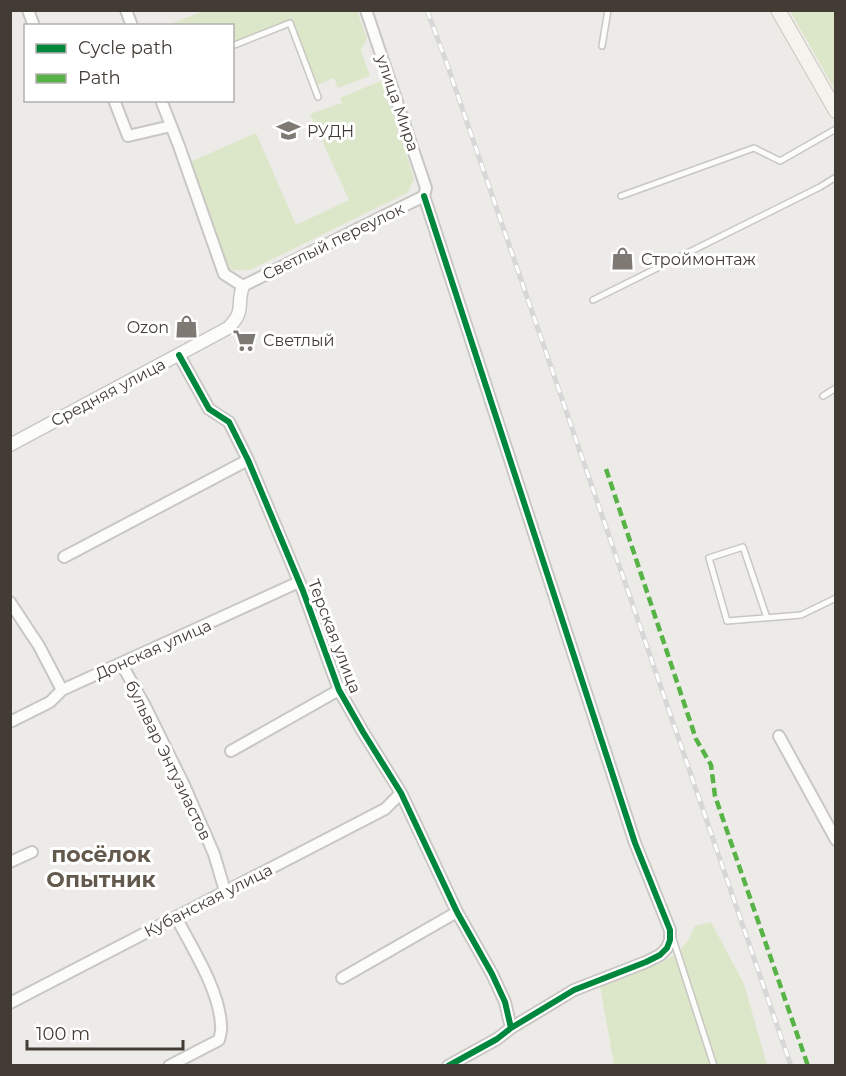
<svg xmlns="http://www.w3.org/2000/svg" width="846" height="1076" font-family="Montserrat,sans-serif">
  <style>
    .green { fill: #dce6c8 }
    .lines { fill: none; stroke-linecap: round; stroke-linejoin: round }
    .service-casing { stroke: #c9c7c3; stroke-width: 8 }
    .minor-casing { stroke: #c9c7c3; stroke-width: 14 }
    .tertiary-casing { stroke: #c9c7c3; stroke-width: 15 }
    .secondary-casing { stroke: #ccc7be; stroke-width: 16 }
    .service { stroke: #fcfcfb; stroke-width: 5 }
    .minor { stroke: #fcfcfb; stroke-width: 10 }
    .tertiary { stroke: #fcfcfb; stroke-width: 12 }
    .secondary { stroke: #f5f3ee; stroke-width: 14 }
    .rail-casing { stroke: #d8d7d7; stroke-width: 5 }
    .rail { stroke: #fff; stroke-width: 3; stroke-dasharray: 9; stroke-linecap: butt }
    .quiet { stroke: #57b346; stroke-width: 4.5; stroke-dasharray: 9 4.5; stroke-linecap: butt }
    .cycleway-casing { stroke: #fff; stroke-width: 10 }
    .cycleway { stroke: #00873e; stroke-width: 6 }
    .labels { text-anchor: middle; stroke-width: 6; stroke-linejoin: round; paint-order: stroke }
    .street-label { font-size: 16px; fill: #423c34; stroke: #fff }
    .poi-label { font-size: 16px; fill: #423c34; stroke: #fff; text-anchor: start }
    .district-label { font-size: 22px; font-weight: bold; fill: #64594d; stroke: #fff }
  </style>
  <rect width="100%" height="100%" fill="#edebe7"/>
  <!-- green -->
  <path class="green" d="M206 10 357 11 367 39 361 50 370 76 338 88 334 78 317 85 291 19 233 42 232 26 168 25Z
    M790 11H830L835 14V90Z
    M383 80 414 179 407 193 250 270H229L190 162 256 133 296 225 349 200 310 114 342 103 340 98Z
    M711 922 744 984 767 1065H614L600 986 661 963 676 954 688 941 695 926Z"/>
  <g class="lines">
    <defs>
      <path id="service" d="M232 46 290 23 318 97
        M602 46 608 10
        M621 196 754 148 780 161 836 129
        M593 300 820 187 836 177
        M823 396 836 388
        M767 618 743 547 709 558 727 621 801 615 836 598
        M673 939 714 1066"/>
      <path id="minor" d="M28 10 34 26
        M126 10 132 26
        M366 10 426 188 424 196
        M114 100 128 136 171 126
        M161 100 179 146 224 274 243 286 424 196
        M424 196 635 843 670 930V940L667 948 660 955 646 962 574 990 511 1028 497 1039 448 1066
        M179 355 209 409 229 422 248 460 303 591 339 690 363 732 401 793 457 912 492 974 505 1002 511 1028
        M64 557 248 460
        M10 602 39 646 62 690
        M121 663 145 706 184 785 214 854 225 891
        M10 722 50 702 62 690 299 582
        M779 736 836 840
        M231 751 339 690
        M10 862 32 852
        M342 978 457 912
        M10 1003 385 809 401 793
        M169 1066 219 1040C220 1035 222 1030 221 1026 220 991 192 948 176 917"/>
      <path id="tertiary" d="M10 445 228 328C246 311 236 305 243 286"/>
      <path id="secondary" d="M778 10 836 111"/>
    </defs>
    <!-- service casing -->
    <use href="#service" class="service-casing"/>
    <!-- minor casing -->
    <use href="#minor" class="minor-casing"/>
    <!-- tertiary casing -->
    <use href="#tertiary" class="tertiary-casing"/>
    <!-- secondary casing -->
    <use href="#secondary" class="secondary-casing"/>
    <!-- service -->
    <use href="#service" class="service"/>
    <!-- minor -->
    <use href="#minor" class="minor"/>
    <!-- tertiary -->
    <use href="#tertiary" class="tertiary"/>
    <!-- secondary -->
    <use href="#secondary" class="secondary"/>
    <defs>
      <path id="rail" d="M427 10 447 64 791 1066"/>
    </defs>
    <!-- rail casing -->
    <use href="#rail" class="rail-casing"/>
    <!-- rail -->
    <use href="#rail" class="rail"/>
    <!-- quiet -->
    <path class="quiet" d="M606 469 696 739 711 765 715 796 808 1066"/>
    <defs>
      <path id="cycleway" d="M424 196 635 843 670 930V940L667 948 660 955 646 962 574 990 511 1028 497 1039 448 1066
        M179 355 209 409 229 422 248 460 303 591 339 690 363 732 401 793 457 912 492 974 505 1002 511 1028"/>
    </defs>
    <!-- cycleway casing -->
    <use href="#cycleway" class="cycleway-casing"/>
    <!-- cycleway -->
    <use href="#cycleway" class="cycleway"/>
  </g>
  <!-- icons -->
  <defs>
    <symbol id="university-bare" viewBox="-9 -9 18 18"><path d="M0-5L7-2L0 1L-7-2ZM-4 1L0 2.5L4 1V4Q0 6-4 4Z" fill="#7e7973" stroke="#fff" stroke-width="2.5" paint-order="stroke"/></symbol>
    <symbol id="shop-bare" viewBox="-9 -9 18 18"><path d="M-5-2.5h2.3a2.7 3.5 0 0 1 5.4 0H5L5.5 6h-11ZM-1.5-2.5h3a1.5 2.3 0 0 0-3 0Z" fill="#7e7973" stroke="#fff" stroke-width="2.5" paint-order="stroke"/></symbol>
    <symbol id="supermarket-bare" viewBox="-9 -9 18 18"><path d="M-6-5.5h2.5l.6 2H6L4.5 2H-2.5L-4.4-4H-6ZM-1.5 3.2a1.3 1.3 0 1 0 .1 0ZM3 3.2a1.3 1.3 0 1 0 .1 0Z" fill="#7e7973" stroke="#fff" stroke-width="2.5" paint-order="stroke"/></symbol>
  </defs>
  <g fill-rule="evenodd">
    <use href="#university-bare" x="272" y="114" width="33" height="33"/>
    <use href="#shop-bare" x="606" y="242" width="33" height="33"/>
    <use href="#shop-bare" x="170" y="310" width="33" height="33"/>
    <use href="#supermarket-bare" x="228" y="324" width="33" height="33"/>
  </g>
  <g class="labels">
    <!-- street labels -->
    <g class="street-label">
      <text transform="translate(398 103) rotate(71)" y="6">улица Мира</text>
      <text transform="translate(333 241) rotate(-26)" y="6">Светлый переулок</text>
      <text transform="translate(108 392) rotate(-28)" y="6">Средняя улица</text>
      <text transform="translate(335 636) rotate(69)" y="6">Терская улица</text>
      <text transform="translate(153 649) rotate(-24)" y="6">Донская улица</text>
      <text transform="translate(169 760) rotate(64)" y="6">бульвар Энтузиастов</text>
      <text transform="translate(208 900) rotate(-27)" y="6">Кубанская улица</text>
    </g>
    <!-- poi labels -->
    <g class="poi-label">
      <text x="307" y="137">РУДН</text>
      <text x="641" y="265">Строймонтаж</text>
      <text x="169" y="333" text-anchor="end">Ozon</text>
      <text x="263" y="346">Светлый</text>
    </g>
    <!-- district labels -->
    <g class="district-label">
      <text x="101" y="862">посёлок<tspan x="101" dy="25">Опытник</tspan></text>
    </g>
  </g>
  <!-- border -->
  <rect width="846" height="1076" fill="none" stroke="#423c34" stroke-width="24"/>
  <!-- legend -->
  <rect x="24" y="24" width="210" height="78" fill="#ffffff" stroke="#b3b1ae" stroke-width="1.5"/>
  <rect x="36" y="44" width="30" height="9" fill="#00873e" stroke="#b3b1ae" stroke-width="1.5"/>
  <text x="78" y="54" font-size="18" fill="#423c34">Cycle path</text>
  <rect x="36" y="74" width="30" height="9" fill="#57b346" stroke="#b3b1ae" stroke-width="1.5"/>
  <text x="78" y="84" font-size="18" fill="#423c34">Path</text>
  <!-- scale -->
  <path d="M27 1040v9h156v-9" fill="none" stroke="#423c34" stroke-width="3"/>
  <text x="36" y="1040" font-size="18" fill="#423c34" stroke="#ffffff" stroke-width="4.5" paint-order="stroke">100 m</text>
</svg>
